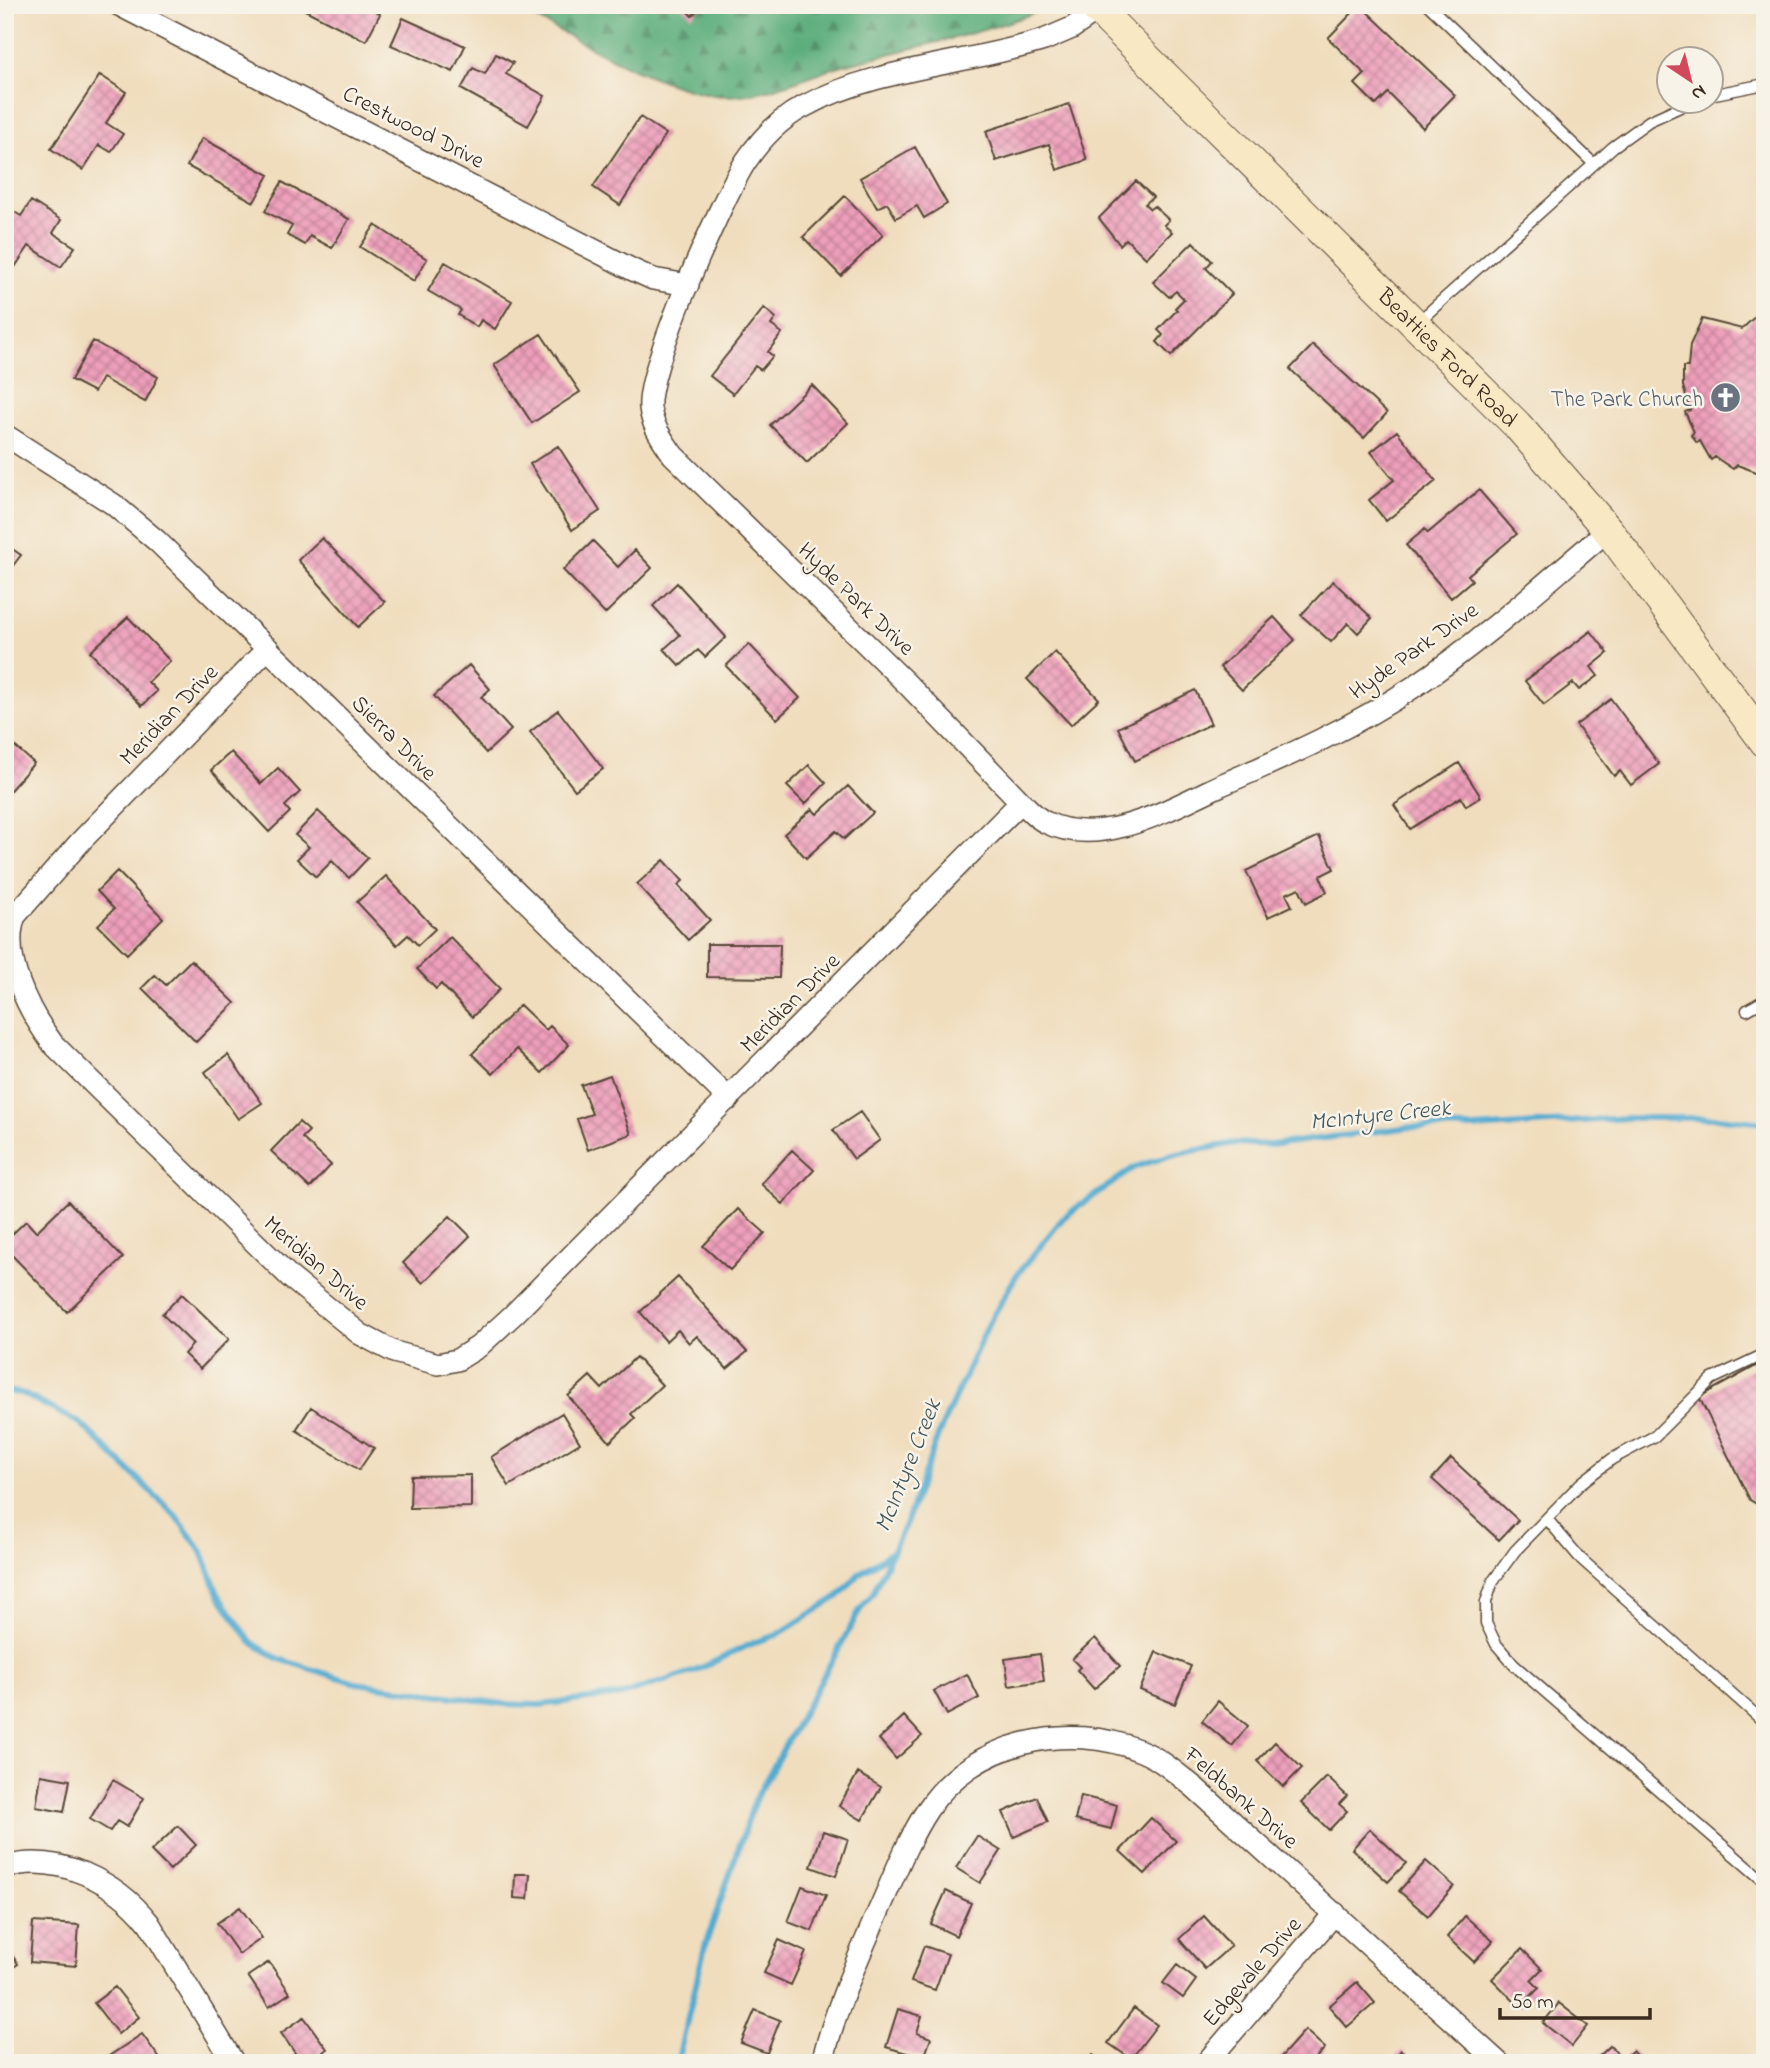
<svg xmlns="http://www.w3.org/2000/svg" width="1770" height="2068" font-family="'Indie Flower',sans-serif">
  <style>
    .forest { fill: url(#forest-firs); stroke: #4b6c4c; stroke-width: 2 }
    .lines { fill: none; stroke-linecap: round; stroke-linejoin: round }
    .stream { stroke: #52abd0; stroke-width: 6 }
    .building { fill: url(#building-cross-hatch) }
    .service-casing { stroke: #564536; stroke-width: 13 }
    .minor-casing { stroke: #564536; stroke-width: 24 }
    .secondary-casing { stroke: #564536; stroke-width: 32 }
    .service { stroke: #fff; stroke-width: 10 }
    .minor { stroke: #fff; stroke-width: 21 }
    .secondary { stroke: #f8e8c3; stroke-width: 30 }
    .labels { text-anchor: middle; stroke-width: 5; stroke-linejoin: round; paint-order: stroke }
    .street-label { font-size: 23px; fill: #3b2a1e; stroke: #f7f3e8 }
    .worship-label { font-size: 23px; fill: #5b616d; stroke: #f7f3e8; text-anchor: end }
    .water-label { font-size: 24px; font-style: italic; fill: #43575c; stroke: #f7f3e8 }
  </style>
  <defs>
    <pattern id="forest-firs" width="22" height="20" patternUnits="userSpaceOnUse" patternTransform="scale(1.75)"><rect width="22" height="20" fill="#5bad7b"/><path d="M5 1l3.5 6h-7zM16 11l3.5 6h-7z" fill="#4c8d64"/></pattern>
    <pattern id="building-cross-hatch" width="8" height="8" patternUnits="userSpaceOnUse" patternTransform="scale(1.75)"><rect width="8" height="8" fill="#ee9fbb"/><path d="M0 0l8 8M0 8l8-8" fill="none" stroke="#c28297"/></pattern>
  </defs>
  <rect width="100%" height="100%" fill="#f7f3e8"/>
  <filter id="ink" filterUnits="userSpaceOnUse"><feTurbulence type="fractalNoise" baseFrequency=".0143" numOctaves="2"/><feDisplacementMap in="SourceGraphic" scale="14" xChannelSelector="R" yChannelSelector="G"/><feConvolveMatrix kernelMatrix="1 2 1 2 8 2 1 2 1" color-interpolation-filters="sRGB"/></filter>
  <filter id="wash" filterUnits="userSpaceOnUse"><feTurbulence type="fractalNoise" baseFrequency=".00686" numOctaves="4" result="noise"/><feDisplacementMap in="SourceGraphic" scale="28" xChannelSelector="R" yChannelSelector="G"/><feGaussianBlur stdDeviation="1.57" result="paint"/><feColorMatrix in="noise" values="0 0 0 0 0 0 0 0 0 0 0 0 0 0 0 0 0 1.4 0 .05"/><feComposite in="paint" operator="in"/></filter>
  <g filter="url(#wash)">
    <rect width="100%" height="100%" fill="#f0ddbd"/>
    <!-- forest -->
    <path class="forest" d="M512 5H1041V10C977 36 910 48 843 65 801 77 754 103 709 94 639 80 575 38 512 5Z"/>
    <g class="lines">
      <!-- stream -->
      <path class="stream" d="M5 1391 21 1393 80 1423 176 1516 202 1552 218 1594 251 1642 279 1659 356 1683 504 1704 540 1705 622 1695 695 1671 755 1642 777 1635 839 1596 859 1574 890 1553
        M677 2063 705 1946 755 1800 861 1608 873 1593 909 1516 939 1433 988 1325 1016 1276 1064 1217 1135 1167 1172 1155 1235 1143 1271 1145 1411 1127 1474 1128 1628 1118H1717L1765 1123"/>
    </g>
    <g id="blocks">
      <!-- building -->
      <path class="building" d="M305 5H364L380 14 366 41 303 9Z
        M681 5H702L692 16Z
        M1360 5 1455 95 1423 128 1388 93 1376 105 1355 84 1365 74 1328 38Z
        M403 18 465 46 453 72 391 45Z
        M496 54 513 63 506 74 545 96 528 126 461 89 473 68 485 74Z
        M100 75 126 92 106 123 123 134 111 152 99 145 83 170 51 149Z
        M1069 104 1087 160 1057 170 1049 144 996 161 986 131Z
        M640 117 666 134 620 205 593 187Z
        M202 138 269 175 254 202 187 166Z
        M915 147 947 204 924 218 917 206 896 218 887 203 877 208 860 178Z
        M1136 181 1153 197 1145 204 1150 209 1154 206 1169 220 1164 225 1172 232 1146 258 1126 239 1120 245 1099 218Z
        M282 182 349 219 332 248 310 236 305 245 287 235 292 226 265 211Z
        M845 196 883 235 841 276 803 237Z
        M31 201 61 220 53 233 75 247 61 267 29 246 5 282V212L8 208 21 216Z
        M375 225 427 259 414 281 360 247Z
        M1193 242 1212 261 1206 268 1232 294 1171 356 1157 342 1163 335 1158 330 1177 310 1175 308 1184 299 1176 291 1169 297 1153 282Z
        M445 262 512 301 495 329 481 320 477 327 458 315 461 310 428 291Z
        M1765 307V475L1737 465 1733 469 1715 457 1711 460 1700 441 1697 443 1691 435 1694 432 1685 412 1690 410 1683 386V367H1688L1690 345 1702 319 1742 329Z
        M764 308 776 318 771 325 782 333 768 352 773 356 761 370 755 366 733 394 710 376Z
        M541 334 580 392 532 423 494 365Z
        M93 341 158 377 145 402 102 378 94 392 71 380Z
        M1313 345 1387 413 1364 438 1290 369Z
        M812 385 848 423 807 463 770 425Z
        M1397 431 1436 481 1386 521 1369 500 1394 480 1371 452Z
        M558 446 600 511 572 530 530 464Z
        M1479 490 1517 534 1468 575 1472 580 1451 598 1406 545 1425 529 1428 533Z
        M322 538 385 602 358 627 298 560Z
        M593 541 618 567 635 550 652 568 605 614 563 570Z
        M5 544 21 555 5 576Z
        M1333 581 1372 618 1358 633 1348 623 1331 642 1301 615Z
        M677 583 726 637 705 657 698 650 680 666 664 649 680 635 653 606Z
        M128 617 170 661 148 682 157 691 142 706 90 652Z
        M1274 617 1295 640 1242 690 1220 667Z
        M1591 631 1608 653 1591 667 1598 676 1579 690 1573 683 1544 705 1525 681Z
        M749 644 800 698 777 719 726 666Z
        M1055 652 1099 699 1071 725 1027 679Z
        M469 665 490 689 481 697 511 730 486 753 434 696Z
        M1195 690 1211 724 1135 761 1118 728Z
        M1611 699 1659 764 1631 785 1620 771 1614 776 1576 725Z
        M558 710 603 769 575 790 530 732Z
        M11 743 34 763 5 796V749Z
        M231 752 261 784 278 768 300 792 285 806 290 812 269 832 211 770Z
        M1459 763 1481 797 1466 806 1461 797 1410 829 1394 805Z
        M809 765 826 783 805 804 787 786Z
        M848 786 873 813 844 839 836 831 806 858 784 834 812 809 817 814Z
        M318 811 368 858 349 878 332 861 316 877 297 859 309 847 295 835Z
        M1319 836 1334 869 1320 876 1327 892 1306 903 1299 888 1286 894 1292 906 1268 917 1246 871Z
        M664 860 683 881 678 885 710 920 688 940 637 884Z
        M117 871 163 918 127 954 98 925 114 909 97 891Z
        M386 876 435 929 418 945 408 935 397 945 357 902Z
        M450 937 500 989 472 1017 441 984 436 989 417 969Z
        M707 944H780L779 978 707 977Z
        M191 960 235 1003 196 1042 142 988 155 975 166 985Z
        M520 1005 546 1030 550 1026 569 1045 542 1073 517 1049 493 1074 472 1054Z
        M228 1055 262 1103 238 1119 205 1072Z
        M610 1075 631 1134 588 1150 577 1119 592 1114 581 1085Z
        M860 1112 880 1140 854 1159 833 1130Z
        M299 1122 309 1131 302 1138 331 1165 310 1188 271 1151Z
        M792 1150 814 1170 783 1204 761 1184Z
        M68 1201 123 1258 67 1312 5 1248V1241L26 1221 36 1232Z
        M738 1209 765 1233 730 1270 703 1246Z
        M450 1216 470 1236 423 1283 403 1263Z
        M678 1277 747 1352 727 1369 697 1336 689 1343 678 1330 666 1341 640 1312Z
        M182 1294 229 1339 200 1369 184 1354 193 1344 162 1314Z
        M636 1357 662 1385 631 1414 635 1418 610 1442 568 1396 590 1376 602 1389Z
        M1765 1361V1509L1750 1500 1699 1397Z
        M311 1407 374 1448 359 1470 296 1430Z
        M562 1413 580 1443 509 1486 491 1457Z
        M1451 1458 1518 1520 1499 1540 1432 1479Z
        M471 1475V1507L410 1508 411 1476Z
        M1095 1638 1120 1666 1094 1689 1077 1670 1080 1667 1072 1659Z
        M1156 1652 1191 1666 1175 1704 1140 1690Z
        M1040 1654 1044 1681 1009 1686 1005 1659Z
        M967 1674 979 1698 947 1715 934 1691Z
        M1218 1701 1248 1726 1232 1746 1202 1721Z
        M904 1716 922 1736 896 1759 879 1739Z
        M1275 1742 1302 1768 1283 1787 1257 1761Z
        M858 1773 881 1787 862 1820 839 1806Z
        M41 1775 70 1780 64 1812 36 1807Z
        M1327 1777 1347 1796 1339 1804 1347 1811 1329 1830 1301 1803Z
        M113 1780 144 1798 127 1827 117 1821 110 1831 90 1819Z
        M1081 1796 1117 1805 1111 1829 1075 1820Z
        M1037 1797 1048 1822 1014 1837 1003 1812Z
        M1151 1818 1176 1841 1145 1874 1120 1851Z
        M178 1826 196 1845 170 1870 151 1851Z
        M1370 1829 1406 1863 1388 1882 1352 1849Z
        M823 1831 848 1839 836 1876 811 1867Z
        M977 1836 1001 1851 980 1883 956 1868Z
        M1426 1861 1454 1886 1428 1916 1399 1891Z
        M515 1874H530L528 1899 514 1898Z
        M802 1886 826 1895 812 1931 788 1922Z
        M946 1891 971 1903 956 1936 931 1924Z
        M240 1907 262 1938 239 1954 217 1923Z
        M1204 1916 1231 1946 1205 1969 1179 1939Z
        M1465 1916 1493 1941 1474 1962 1447 1937Z
        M33 1922 79 1925 76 1966 30 1962Z
        M779 1940 806 1952 791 1985 764 1973Z
        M5 1945 18 1964 5 1973Z
        M924 1946 948 1954 935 1990 911 1982Z
        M1522 1949 1542 1969 1531 1980 1539 1988 1520 2007 1492 1979Z
        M269 1962 290 1993 269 2007 248 1976Z
        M1177 1965 1196 1980 1183 1998 1163 1983Z
        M1357 1982 1375 2003 1347 2027 1329 2006Z
        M115 1987 139 2017 118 2034 94 2003Z
        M1559 2003 1588 2026 1572 2046 1543 2023Z
        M1134 2008 1157 2025 1131 2059 1108 2043Z
        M898 2009 922 2016 917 2033 931 2038 924 2058 886 2047Z
        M755 2010 780 2020 767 2053 741 2043Z
        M304 2017 327 2049 308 2063H302L281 2033Z
        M1305 2030 1325 2048 1311 2063H1285L1280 2058Z
        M142 2034 163 2063H114L109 2056Z
        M1610 2046 1623 2059 1632 2051 1643 2063H1592Z
        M1401 2050 1417 2063H1391Z
        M1093 2055 1104 2063H1087Z"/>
    </g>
  </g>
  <g filter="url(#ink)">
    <use href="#blocks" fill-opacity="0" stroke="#564536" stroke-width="2"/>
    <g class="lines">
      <defs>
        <path id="service" d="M1428 5 1594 164
          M1710 95 1765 84
          M1418 322 1613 147 1649 121 1691 102
          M1747 1010 1765 1000
          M1765 1354 1712 1379 1655 1436 1612 1459 1581 1483 1515 1551 1493 1581 1486 1602V1623L1496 1644 1514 1665 1765 1882
          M1547 1519 1580 1558 1765 1723"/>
        <path id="minor" d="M119 5 633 270 653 279 688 285
          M1105 5 1072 28 1044 40C968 64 874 68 803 107 780 119 761 139 746 161 722 198 646 369 650 408 652 426 663 440 673 455L908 685 1021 802C1029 809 1036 818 1045 822 1101 850 1171 808 1221 785 1288 756 1354 727 1415 686 1483 640 1545 583 1608 530
          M5 435 113 504 157 541 729 1099
          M268 648 81 841 15 916C0 957 29 1012 53 1044L291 1278 360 1334 394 1352 438 1364 457 1360 478 1347 514 1314 1021 802
          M5 1867C59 1852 117 1882 149 1923L234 2063
          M822 2063C834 2013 855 1965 875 1919 892 1882 906 1842 928 1809 973 1741 1068 1721 1141 1751 1161 1759 1177 1774 1194 1787L1499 2063
          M1206 2063 1335 1913"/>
        <g id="secondary">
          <path id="s1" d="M1093 5 1517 425 1608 530 1765 742"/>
        </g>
      </defs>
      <!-- service casing -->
      <use href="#service" class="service-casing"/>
      <!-- minor casing -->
      <use href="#minor" class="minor-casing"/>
      <!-- secondary casing -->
      <use href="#secondary" class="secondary-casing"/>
      <!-- service -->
      <use href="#service" class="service"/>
      <!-- minor -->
      <use href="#minor" class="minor"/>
      <!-- secondary -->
      <use href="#secondary" class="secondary"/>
    </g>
  </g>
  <!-- icons -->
  <defs>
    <symbol id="church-disc" viewBox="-11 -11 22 22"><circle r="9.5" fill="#6b7280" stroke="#f7f3e8"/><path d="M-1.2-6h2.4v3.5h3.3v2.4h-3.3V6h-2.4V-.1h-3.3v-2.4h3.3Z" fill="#fff"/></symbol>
  </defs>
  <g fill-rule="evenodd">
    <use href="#church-disc" x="1708" y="380" width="35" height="35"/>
  </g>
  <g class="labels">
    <!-- street labels -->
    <g class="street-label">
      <text transform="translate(414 126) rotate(27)" y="8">Crestwood Drive</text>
      <text dy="8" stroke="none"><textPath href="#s1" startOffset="500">Beatties Ford Road</textPath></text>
      <text transform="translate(857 598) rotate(44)" y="8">Hyde Park Drive</text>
      <text transform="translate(1413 650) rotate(-35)" y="8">Hyde Park Drive</text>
      <text transform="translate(168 714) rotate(-46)" y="8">Meridian Drive</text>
      <text transform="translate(395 737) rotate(45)" y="8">Sierra Drive</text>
      <text transform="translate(789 1002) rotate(-45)" y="8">Meridian Drive</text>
      <text transform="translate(317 1262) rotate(41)" y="8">Meridian Drive</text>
      <text transform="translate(1242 1797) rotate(41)" y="8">Feldbank Drive</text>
      <text transform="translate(1251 1971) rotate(-49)" y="8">Edgevale Drive</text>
    </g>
    <!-- worship labels -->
    <g class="worship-label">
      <text x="1703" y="406">The Park Church</text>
    </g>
    <!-- water labels -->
    <g class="water-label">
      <text transform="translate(1380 1114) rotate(-6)" y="8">McIntyre Creek</text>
      <text transform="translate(907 1465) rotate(-68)" y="8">McIntyre Creek</text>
    </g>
  </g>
  <!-- margin -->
  <rect width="1770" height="2068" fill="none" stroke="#f7f3e8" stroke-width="28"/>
  <!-- north arrow -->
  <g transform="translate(1690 80) rotate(145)"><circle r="33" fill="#f7f3e8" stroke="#aca397" stroke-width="2"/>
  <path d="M0-5L12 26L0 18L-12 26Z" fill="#d1495b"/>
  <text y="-10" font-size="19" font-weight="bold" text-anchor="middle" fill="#3b2a1e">N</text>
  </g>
  <!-- scale -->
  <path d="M1500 2008v10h150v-10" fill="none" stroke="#3b2a1e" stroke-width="3.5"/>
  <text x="1511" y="2008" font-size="21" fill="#3b2a1e" stroke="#f7f3e8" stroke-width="5" paint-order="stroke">50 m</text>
</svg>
